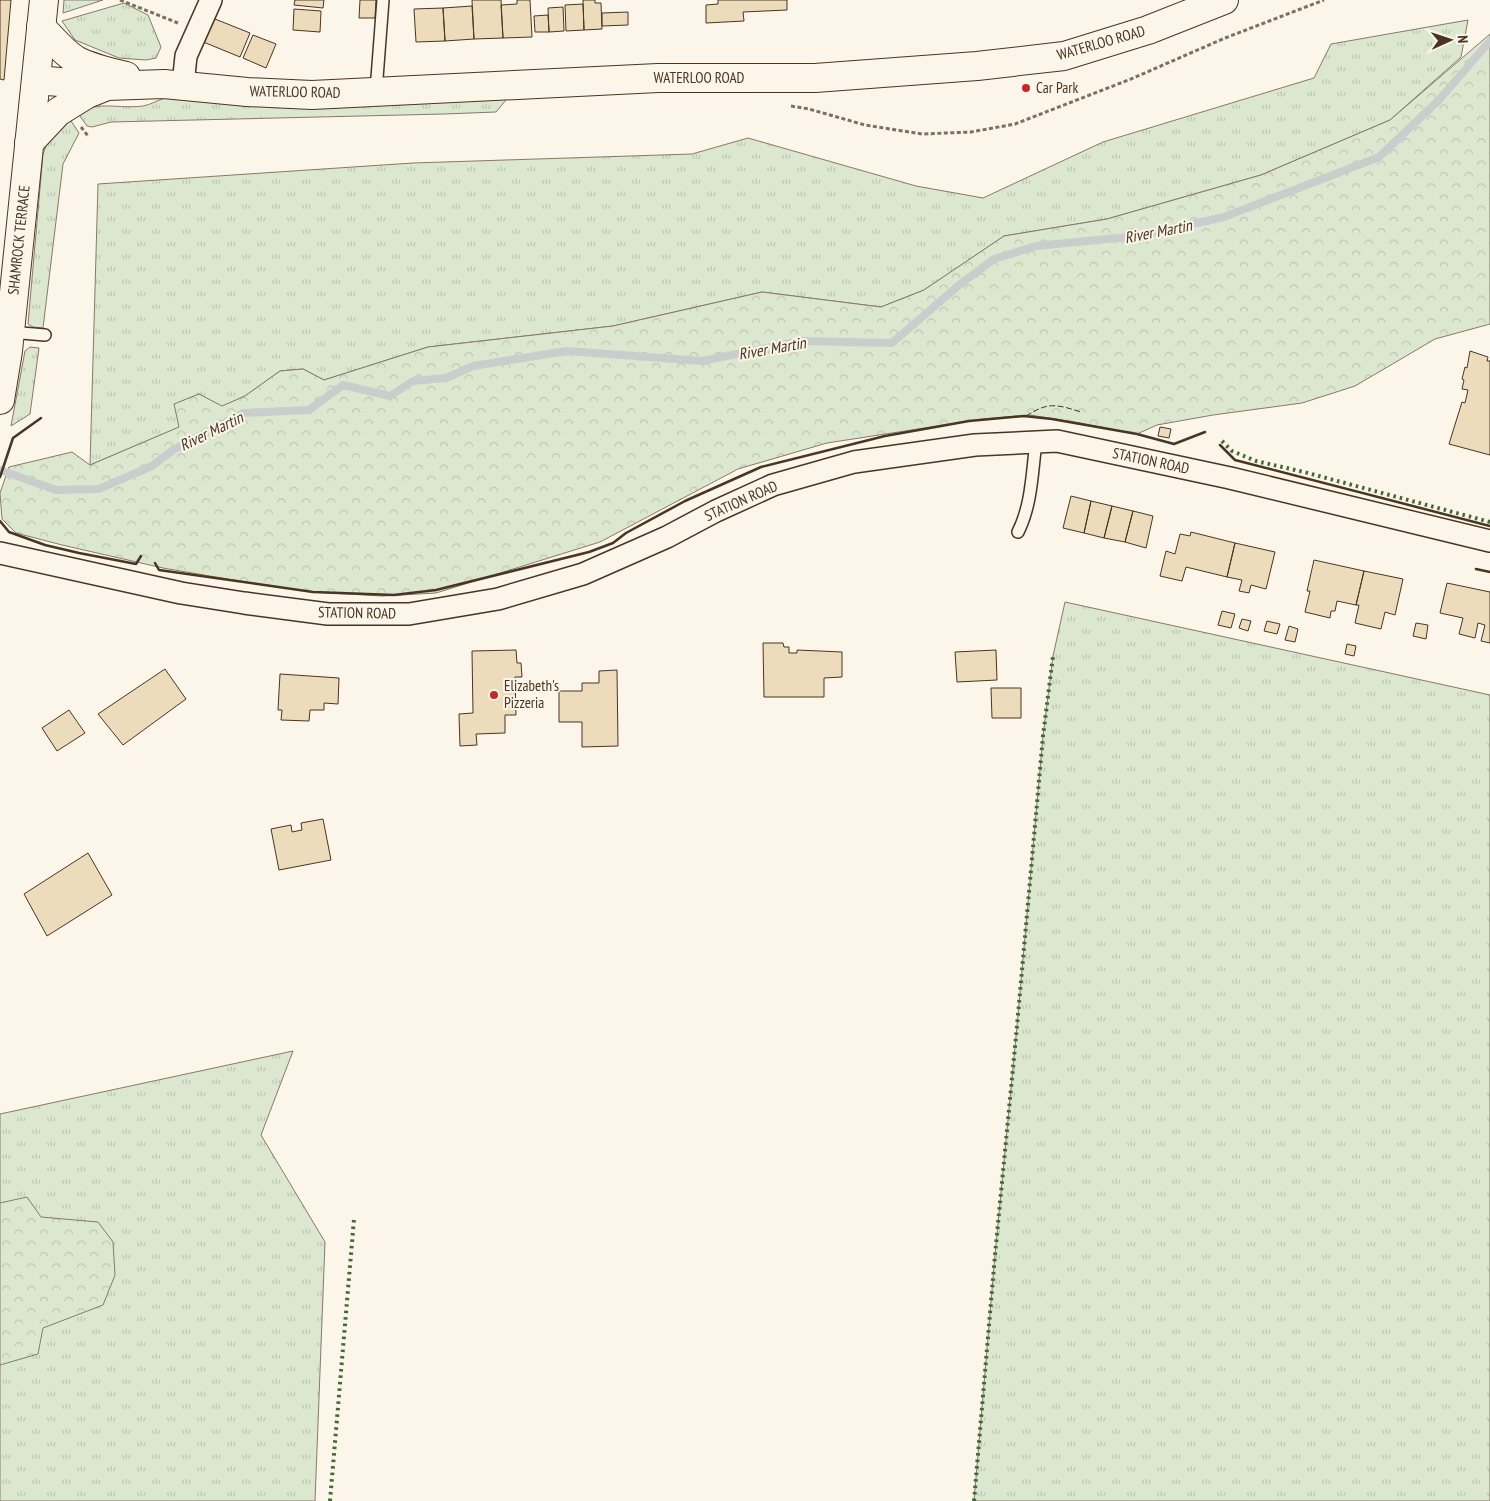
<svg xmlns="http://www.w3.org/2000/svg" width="1490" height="1501" font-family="'PT Sans Narrow',sans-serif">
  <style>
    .grass { fill: url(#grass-tufts); stroke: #887966 }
    .forest { fill: url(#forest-crowns); stroke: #887966 }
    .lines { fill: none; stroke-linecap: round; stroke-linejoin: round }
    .stream { stroke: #c9cecd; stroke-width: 8 }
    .building { fill: #ecdcbc; stroke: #4a3520 }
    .service-casing { stroke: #4a3520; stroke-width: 14 }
    .minor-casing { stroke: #4a3520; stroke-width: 24 }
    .tertiary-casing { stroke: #4a3520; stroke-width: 30 }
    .secondary-casing { stroke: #4a3520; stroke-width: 30 }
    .path { stroke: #7f6f5c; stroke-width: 3; stroke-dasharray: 4 2.5; stroke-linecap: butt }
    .service { stroke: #fbf6e9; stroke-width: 11 }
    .minor { stroke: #fbf6e9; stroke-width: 21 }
    .tertiary { stroke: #fbf6e9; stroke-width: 28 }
    .secondary { stroke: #fbf6e9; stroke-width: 28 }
    .hedge { stroke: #436837; stroke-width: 4; stroke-dasharray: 2.5 4; stroke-linecap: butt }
    .fence { stroke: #4a3520; stroke-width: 1; stroke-dasharray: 6 2.5; stroke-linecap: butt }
    .wall { stroke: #4a3520; stroke-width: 2.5 }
    .poi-dot { fill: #c62828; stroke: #fbf6e9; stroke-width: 2 }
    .labels { text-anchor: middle; stroke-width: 4; stroke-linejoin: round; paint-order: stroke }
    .street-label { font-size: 15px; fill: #4a3520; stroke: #fbf6e9 }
    .poi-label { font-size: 15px; fill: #4a3520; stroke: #fbf6e9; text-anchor: start }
    .water-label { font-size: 16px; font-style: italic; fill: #4a3520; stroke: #fbf6e9 }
  </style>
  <defs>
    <pattern id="grass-tufts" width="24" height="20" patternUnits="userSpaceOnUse" patternTransform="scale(1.25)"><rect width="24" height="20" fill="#dce7d0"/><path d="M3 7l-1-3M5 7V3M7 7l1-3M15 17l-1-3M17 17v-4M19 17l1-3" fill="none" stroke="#bec7b2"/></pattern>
    <pattern id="forest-crowns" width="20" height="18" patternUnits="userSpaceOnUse" patternTransform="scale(1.25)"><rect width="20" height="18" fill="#dce7d0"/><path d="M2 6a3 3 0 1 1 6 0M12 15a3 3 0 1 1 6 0" fill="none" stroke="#bec7b2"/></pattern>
  </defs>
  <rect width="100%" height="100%" fill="#fbf6e9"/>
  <!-- grass -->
  <path class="grass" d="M64 0H103L63 13Z
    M124 3 148 15 161 47 156 58 146 60 119 58 75 40 62 21Z
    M1468 20 1461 57 1390 120 1261 175 1107 219 1004 236 924 290 881 307 762 292 613 326 428 347 324 380 303 369 280 371 245 396 222 407 199 394 175 404 180 427 90 465 98 184 413 163 692 154 748 138 916 186 983 198 1103 142 1314 78 1331 44Z
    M511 94 496 112 444 114 111 122 92 127 87 126 77 112C100 101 119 109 143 106 150 105 158 100 165 98Z
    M69 118 79 133 63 164 43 328 33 327 28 324 43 154 48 141Z
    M30 347 39 348 30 414 11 426 25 351Z
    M1065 602 1490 695V1501H974L995 1255 1017 1026 1043 736 1053 656Z
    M293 1051 261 1135 325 1242 315 1501H0V1114Z"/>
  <!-- forest -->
  <path class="forest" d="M1490 34V324L1435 339 1355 386 1302 403 1213 415 1157 425 1137 434 1080 423 1030 415 983 419 827 443 738 469 600 542 436 593 382 596 313 592 239 581 163 568 62 545 16 533 2 519 0 493 9 467 72 452 90 465 179 427 174 404 199 394 222 406 245 396 280 371 303 369 324 380 428 347 613 326 762 292 881 307 924 290 1004 236 1107 219 1261 175 1390 120Z
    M27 1197 41 1217 98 1222 113 1242 115 1275 103 1305 43 1328 38 1354 0 1365V1203Z"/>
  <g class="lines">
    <!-- stream -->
    <path class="stream" d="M0 470 56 490 99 489 152 466 173 450 243 413 309 410 343 385 390 396 413 381 446 378 473 366 567 351 702 361 801 341 892 343 958 286 994 259 1036 246 1138 236 1224 217 1379 157 1439 100 1490 41"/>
  </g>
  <!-- building -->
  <path class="building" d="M0 0H11L4 80 0 79Z
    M295 0H324L323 8 294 5Z
    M360 0H376L375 18H359Z
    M472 0H501L503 38 474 39Z
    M517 0H530L532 37 503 38 501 5 517 4Z
    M583 0H595V3H601L602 29 584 30Z
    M718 0H787V10L743 12 744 21 706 23V5L718 4Z
    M583 4 584 30 566 31 565 5Z
    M472 6 474 39 445 41 443 8Z
    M563 7 564 31 549 32 548 8Z
    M443 8 445 41 416 42 414 9Z
    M294 9 321 11 320 32 293 30Z
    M628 12V25L602 26V13Z
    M548 15 549 32H535L534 16Z
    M210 17 250 33 240 57 201 41Z
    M253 35 276 44 266 68 243 58Z
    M1470 351 1488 357 1487 361H1490V455L1449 444 1462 402 1465 403 1468 390 1462 389 1464 380 1462 379 1465 367 1467 368Z
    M1160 427 1171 429 1169 438 1158 436Z
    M1071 496 1091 501 1084 533 1063 528Z
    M1091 501 1112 506 1104 538 1084 533Z
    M1112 506 1133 511 1125 542 1104 538Z
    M1133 511 1153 516 1146 548 1125 542Z
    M1191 532 1235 543 1227 577 1186 567 1182 581 1160 576 1166 551 1175 554 1180 534 1190 536Z
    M1235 543 1275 552 1266 589 1251 585 1249 593 1239 591 1242 580 1227 577Z
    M1314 560 1364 571 1356 605 1337 601 1335 611H1331L1330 618 1305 612 1310 591H1307Z
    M1364 571 1403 579 1395 615 1385 612 1381 629 1355 623 1359 605H1356Z
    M1447 583 1490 592V643L1481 641 1485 625 1478 623 1475 638 1459 634 1463 618 1440 613Z
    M1222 611 1235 614 1231 628 1218 625Z
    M1242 619 1251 621 1248 631 1239 628Z
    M1267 621 1280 624 1277 634 1264 631Z
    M1416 623 1428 625 1426 639 1413 636Z
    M1289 626 1298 629 1295 642 1285 640Z
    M763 643H783L784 647H789V653H797V650L842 652V677L824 678V697H764Z
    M1347 644 1356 646 1354 656 1345 654Z
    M516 650 517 663H521L522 677H515L516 715H505V733L476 734 477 745 460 746 459 714 473 713 472 651Z
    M996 650 997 680 957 682 955 652Z
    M165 669 186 699 123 745 98 714Z
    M617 670 618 746 582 747V722H559V691H582V683H599V671Z
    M280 674 339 678 338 704 324 703V710H310L309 721 281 720 282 710H278Z
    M991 688H1021V718H992Z
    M69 710 85 733 57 751 42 728Z
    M323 819 331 860 279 870 271 829 291 825 292 832 302 830 301 823Z
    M88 853 112 895 47 936 24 894Z"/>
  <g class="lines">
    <defs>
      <path id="service" d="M376 91 383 0
        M10 332 45 335
        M1018 532C1032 504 1032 472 1036 442"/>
      <path id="minor" d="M183 85 186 56 211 0
        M0 553 181 593 244 603 328 614H409L498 599 583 574 667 537 716 511 773 485 854 462 975 445 1057 441 1230 478 1490 541"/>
      <path id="tertiary" d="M41 27C52 38 63 52 76 60 91 68 109 72 126 76
        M36 80 107 86 164 84 247 92 312 95 658 78H815L977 66 1064 56 1148 30 1224 0
        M29 143 58 112 87 94 107 86"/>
      <path id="secondary" d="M0 400 8 351 44 0"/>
    </defs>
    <!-- service casing -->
    <use href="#service" class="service-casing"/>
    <!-- minor casing -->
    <use href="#minor" class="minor-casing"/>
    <!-- tertiary casing -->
    <use href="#tertiary" class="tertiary-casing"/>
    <!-- secondary casing -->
    <use href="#secondary" class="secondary-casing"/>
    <!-- path -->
    <path class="path" d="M120 0 178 23
      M791 106 809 109 865 125 922 134 971 132 1015 124 1131 79 1225 38 1324 0
      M81 127 88 136"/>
    <!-- service -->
    <use href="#service" class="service"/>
    <!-- minor -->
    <use href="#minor" class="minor"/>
    <!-- tertiary -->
    <use href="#tertiary" class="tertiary"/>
    <!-- secondary -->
    <use href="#secondary" class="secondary"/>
    <!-- hedge -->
    <path class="hedge" d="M1222 441 1232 451 1256 461 1304 472 1490 522
      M330 1501 354 1219
      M974 1501 995 1255 1017 1026 1043 736 1053 656"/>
    <!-- fence -->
    <path class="fence" d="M1026 416C1048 402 1056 404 1081 412"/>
    <!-- wall -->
    <path class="wall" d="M1220 445 1235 460 1490 526
      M0 477 13 438 41 418
      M0 521 9 532 45 545 79 553 136 564 141 556
      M155 563 159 570 313 592 394 595 436 590 589 552 613 543 626 533 685 501 761 467 885 436 969 421 1024 416 1052 419 1137 434 1174 444 1205 432
      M1476 569 1490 572"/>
  </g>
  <!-- markers -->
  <g class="poi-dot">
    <circle cx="1026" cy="88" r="5"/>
    <circle cx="494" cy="695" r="5"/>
  </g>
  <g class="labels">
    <!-- street labels -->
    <g class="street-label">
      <text transform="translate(1101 43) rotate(-16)" y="5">WATERLOO ROAD</text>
      <text x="699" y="83">WATERLOO ROAD</text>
      <text transform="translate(295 92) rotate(1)" y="5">WATERLOO ROAD</text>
      <text transform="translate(19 240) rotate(-84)" y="5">SHAMROCK TERRACE</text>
      <text transform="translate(1151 461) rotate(12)" y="5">STATION ROAD</text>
      <text transform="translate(741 501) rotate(-24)" y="5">STATION ROAD</text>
      <text transform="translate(357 613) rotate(1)" y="5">STATION ROAD</text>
    </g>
    <!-- poi labels -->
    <g class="poi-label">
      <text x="1036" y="93">Car Park</text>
      <text x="504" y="691">Elizabeth's<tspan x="504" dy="17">Pizzeria</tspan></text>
    </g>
    <!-- water labels -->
    <g class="water-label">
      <text transform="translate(1158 231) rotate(-11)" y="6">River Martin</text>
      <text transform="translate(772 348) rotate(-10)" y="6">River Martin</text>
      <text transform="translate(211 431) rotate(-26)" y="6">River Martin</text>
    </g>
  </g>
  <!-- north arrow -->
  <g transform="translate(1450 40) rotate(87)" stroke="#fbf6e9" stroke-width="4" paint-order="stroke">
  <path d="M0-4L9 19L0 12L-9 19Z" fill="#4a3520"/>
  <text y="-8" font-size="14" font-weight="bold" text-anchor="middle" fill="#4a3520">N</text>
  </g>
</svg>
